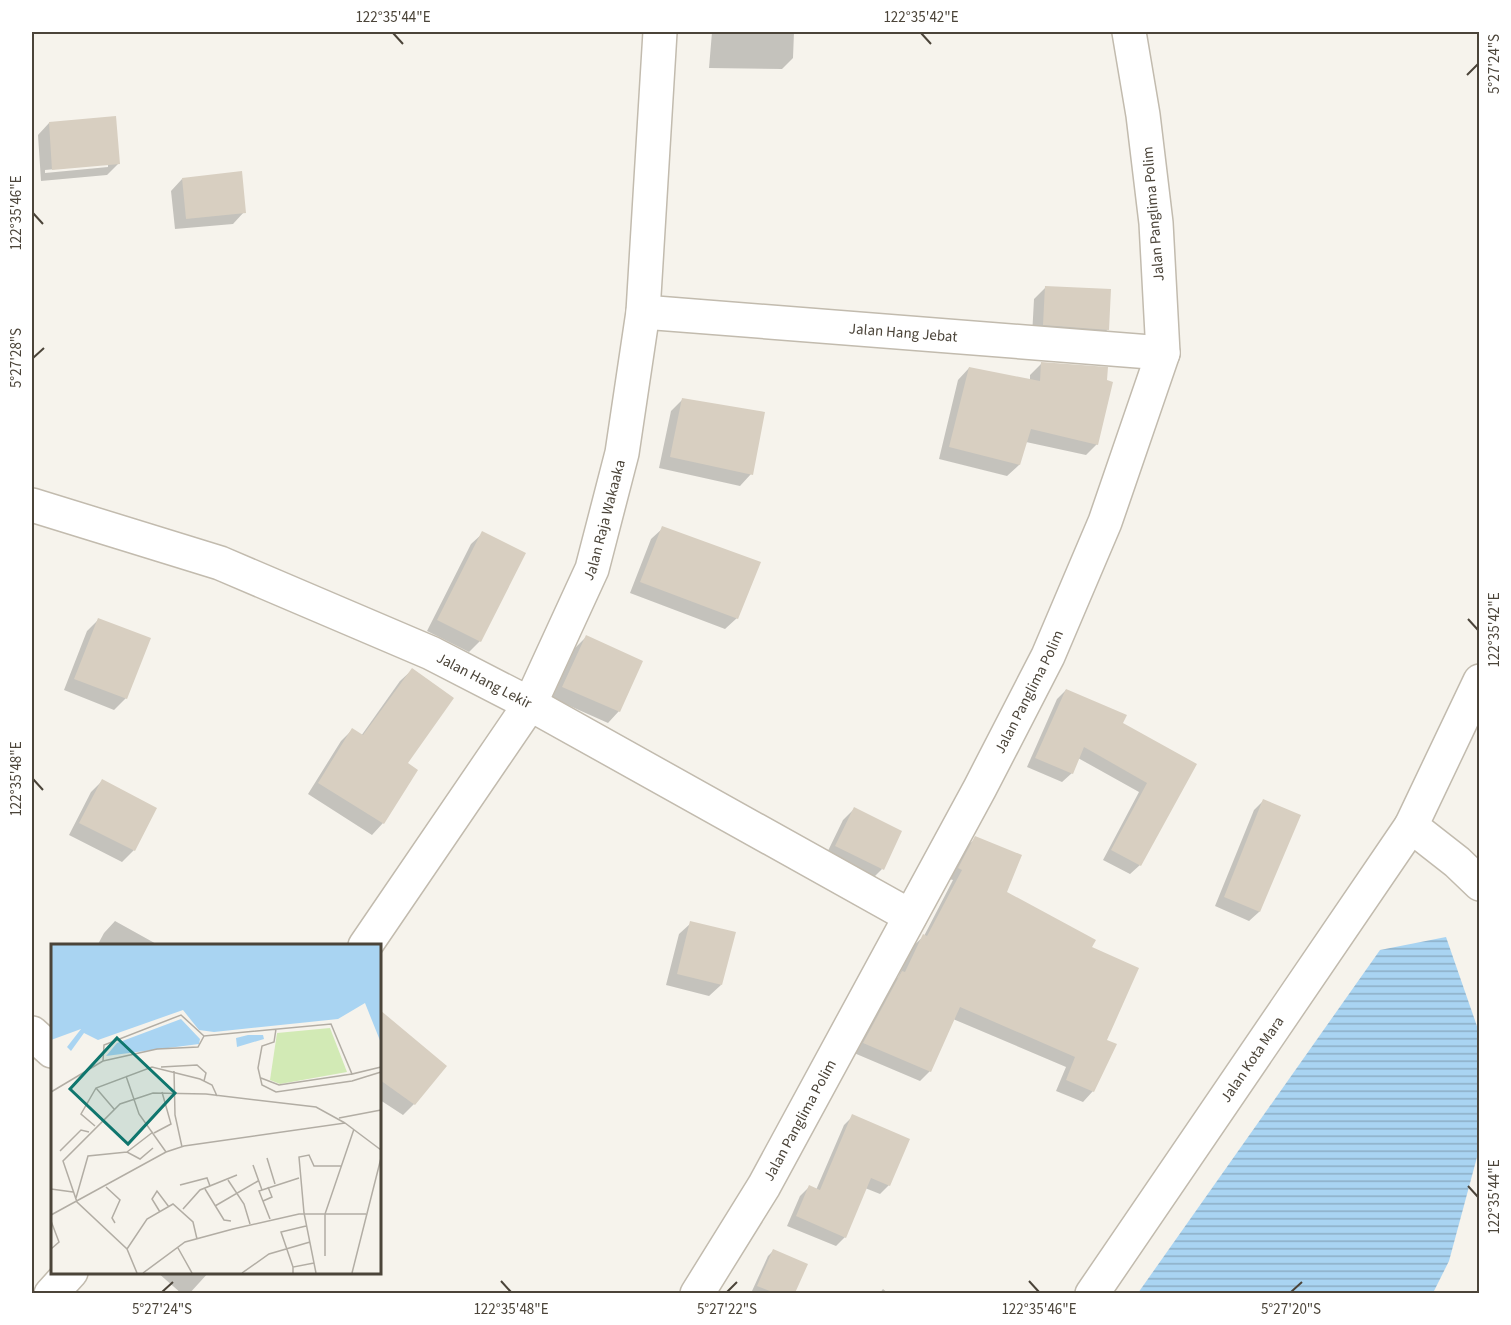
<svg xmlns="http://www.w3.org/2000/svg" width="1511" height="1325" font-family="'Source Sans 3',sans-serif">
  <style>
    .water { fill: url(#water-rules) }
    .shadow { fill: #0003; fill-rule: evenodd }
    .building { fill: #d8cfc1 }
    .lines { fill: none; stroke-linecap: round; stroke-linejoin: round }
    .minor-casing { stroke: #c2bbae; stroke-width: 36 }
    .tertiary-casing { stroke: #c2bbae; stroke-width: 36 }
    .minor { stroke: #fff; stroke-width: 33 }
    .tertiary { stroke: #fff; stroke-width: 33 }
    .ticks { fill: none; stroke: #4b4439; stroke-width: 2 }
    .labels { text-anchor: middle; stroke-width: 5; stroke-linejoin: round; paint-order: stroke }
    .street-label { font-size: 15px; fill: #4b4439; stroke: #fff }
    .inset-road { fill: none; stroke: #b2ada4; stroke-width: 1.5 }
    .view { fill: #0f766e; fill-opacity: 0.15; stroke: #0f766e; stroke-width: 3 }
    .inset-edge { fill: none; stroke: #4b4439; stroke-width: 3 }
    .neatline { fill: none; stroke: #4b4439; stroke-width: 2 }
    .ticks-label { font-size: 15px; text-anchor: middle; fill: #4b4439 }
  </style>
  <defs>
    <pattern id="water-rules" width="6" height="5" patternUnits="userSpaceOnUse" patternTransform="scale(1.5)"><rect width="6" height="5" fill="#a9d4f2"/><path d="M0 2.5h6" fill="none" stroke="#8caec5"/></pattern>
  </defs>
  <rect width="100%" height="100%" fill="#f6f3ec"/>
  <!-- water -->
  <path class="water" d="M1446 937 1479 1032 1480 1146 1449 1261 1433 1293H1138L1380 950Z"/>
  <!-- shadow -->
  <path class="shadow" d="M712 32H794L793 58 782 69 709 68Z
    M49 123 118 164 107 175 41 181 38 135ZM108 164V167L45 173V170Z
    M182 179 244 212 233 224 175 229 171 191Z
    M1046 287 1108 329 1097 341 1032 336 1034 299Z
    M1041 364 1097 444 1086 455 1026 442 1019 465 1007 476 939 459 958 380 969 368 1030 380V375Z
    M683 399 751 474 740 486 659 468 671 411Z
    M663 528 737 618 725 629 630 593 651 539Z
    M483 533 480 641 469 652 427 631 471 544Z
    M98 620 126 698 114 710 64 690 87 631Z
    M586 637 619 711 608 723 552 698 575 648Z
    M412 670 406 764 383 823 372 835 308 794 341 741 352 730 361 736 400 681Z
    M1066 690 1121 724 1195 765 1140 865 1130 874 1103 860 1139 792 1078 758 1072 773 1062 782 1027 767 1057 699Z
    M102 781 134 850 122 862 69 835 91 792Z
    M1263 801 1299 816 1259 912 1249 921 1215 906 1254 810Z
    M854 809 882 869 871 880 825 857 843 820Z
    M976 838 1005 893 1090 948 1105 1040 1093 1091 1083 1102 1056 1091 1066 1067 953 1019 930 1071 920 1081 854 1053 892 983 898 977 913 946 924 936 953 880 949 879 965 848Z
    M115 921 160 946H97L104 933Z
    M691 923 721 985 709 996 666 985 679 934Z
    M380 1012 445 1066 414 1104 403 1115 380 1100V1101Z
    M853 1116 889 1185 880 1194 865 1188 845 1237 836 1246 787 1226 800 1196 809 1187 816 1190 844 1125Z
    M773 1251 806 1265 793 1294H758L752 1291 768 1256Z
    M157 1272H209L189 1294H182Z
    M883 1289 889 1294H879Z"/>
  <!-- building -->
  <path class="building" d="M116 116 120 164 52 170 49 122Z
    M242 171 246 213 186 219 182 178Z
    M1045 286 1111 289 1109 330 1043 325Z
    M1041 362 1108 367 1107 380 1113 382 1098 445 1031 429 1020 465 949 447 969 367 1040 381Z
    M682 398 765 412 753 475 670 457Z
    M662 526 761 562 738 619 640 582Z
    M482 531 526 553 481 642 437 620Z
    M98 618 151 638 127 699 74 679Z
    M586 635 643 661 620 712 562 687Z
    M412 668 454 698 408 763 418 770 384 824 318 783 352 728 363 735Z
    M1066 689 1127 715 1123 723 1197 764 1141 866 1111 850 1147 783 1084 747 1073 774 1035 758Z
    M102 779 157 808 135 851 79 823Z
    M1263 799 1301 815 1260 912 1224 897Z
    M854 807 902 831 884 870 835 846Z
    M975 836 1022 855 1007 892 1096 940 1092 947 1139 968 1107 1040 1117 1044 1094 1092 1066 1080 1075 1057 960 1007 931 1072 863 1043 902 971 905 972 923 934 927 936 962 870 958 868Z
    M690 921 736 932 722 985 677 974Z
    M380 1010 447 1066 415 1105 380 1080Z
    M852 1114 910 1139 890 1186 871 1178 846 1238 796 1216 809 1185 820 1190Z
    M773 1249 808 1264 795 1293H775L757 1286Z"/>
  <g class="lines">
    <defs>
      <g id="minor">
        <path id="s1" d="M643 312 1163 353"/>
        <path id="s2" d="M32 505 220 563 431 653 530 704 910 916"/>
        <path d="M32 1033 52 1051"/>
        <path id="s3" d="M697 1294 764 1186 980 788 1048 656 1105 522 1163 353 1156 223 1143 115 1129 32"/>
      </g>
      <g id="tertiary">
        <path d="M1480 681 1411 826 1457 862 1480 884"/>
        <path id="s4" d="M365 946 530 704 592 569 622 453 643 312 660 32"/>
        <path d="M51 1294 71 1272"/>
        <path id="s5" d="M1092 1294 1411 826"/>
      </g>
    </defs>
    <!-- minor casing -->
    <use href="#minor" class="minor-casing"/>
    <!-- tertiary casing -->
    <use href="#tertiary" class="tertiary-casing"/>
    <!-- minor -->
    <use href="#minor" class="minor"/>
    <!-- tertiary -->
    <use href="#tertiary" class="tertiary"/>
  </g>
  <!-- ticks -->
  <path class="ticks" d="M393 33 403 44M921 33 931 44M1467 75 1478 64M33 213 43 224M33 358 44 348M1468 619 1478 630M33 779 43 790M1468 1186 1478 1197M501 1281 511 1292M1029 1281 1039 1292M162 1292 173 1282M727 1292 737 1282M1291 1292 1302 1282"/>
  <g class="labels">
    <!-- street labels -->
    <g class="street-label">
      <text transform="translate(1153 214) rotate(-95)" y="5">Jalan Panglima Polim</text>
      <text dy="5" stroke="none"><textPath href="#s1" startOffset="261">Jalan Hang Jebat</textPath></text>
      <text dy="5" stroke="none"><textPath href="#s4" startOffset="492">Jalan Raja Wakaaka</textPath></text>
      <text dy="5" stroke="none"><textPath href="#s2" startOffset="486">Jalan Hang Lekir</textPath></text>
      <text dy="5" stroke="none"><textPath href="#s3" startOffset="688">Jalan Panglima Polim</textPath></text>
      <text dy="5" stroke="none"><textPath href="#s5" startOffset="284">Jalan Kota Mara</textPath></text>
      <text dy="5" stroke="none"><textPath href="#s3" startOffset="202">Jalan Panglima Polim</textPath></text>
    </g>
  </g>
  <!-- overview -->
  <g transform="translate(51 944)">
    <rect width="330" height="330" fill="#f6f3ec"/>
    <path d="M279 84 296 128 229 140 219 136 226 89Z" fill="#d2eab5"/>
    <path d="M0 1H330V99L314 59 287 75 163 88 148 86 132 66 47 96 33 89 20 107 16 103 30 85 0 96ZM130 75 149 95 148 100 55 112 66 99ZM197 91H212L213 95 186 103 185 94Z" fill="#a9d4f2"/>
    <path class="inset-road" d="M225 85 223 98 211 102 207 124 211 141 225 148 301 137 330 128M52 117 106 105 147 103 153 92M110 123 146 121 155 129 153 137M123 127 124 171 131 203M75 132 88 170 115 208M210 134 228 141 301 130M45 144 63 165M0 148 52 117 53 101 130 71 153 92 280 80 301 130 330 123M288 174 330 166M44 182 30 170 45 144 101 123 149 135 161 141 166 152M103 189 120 180 111 148M9 207 30 186 38 188M76 208 102 188M216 214 224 240M202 221 211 246M177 236 193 260 199 280M129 241 156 234 159 242M55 243 69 256 61 274 64 279M0 245 22 248M154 245 173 276 180 277M25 254 37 212 76 208 89 215 102 204M212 257 221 253 217 243M164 262 207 237M132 265 149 246 186 231M109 268 101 255 106 247 118 263M0 271 115 208 133 202 294 179 330 206M219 275 208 247 248 234M0 277 8 298 0 305M127 304 141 329M76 305 96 275 122 260 142 278 146 295M274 312V270L303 185M242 323 230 288 255 282M86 329 76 305 26 258 12 217 69 160 102 149 155 150 265 163 294 179M92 329 134 298 182 285 248 270H315M191 329 218 310 259 298M242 329V323L263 319M265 329 253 269 248 213 258 211 263 222H290M301 329 330 214"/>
    <path class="view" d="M66 94 124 149 77 200 19 145Z"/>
    <rect width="330" height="330" class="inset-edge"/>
  </g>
  <!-- border -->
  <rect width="1511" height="1325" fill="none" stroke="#ffffff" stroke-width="66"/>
  <rect x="33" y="33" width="1445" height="1259" class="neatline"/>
  <g class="ticks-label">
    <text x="393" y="22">122°35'44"E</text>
    <text x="921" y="22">122°35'42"E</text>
    <text transform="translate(1494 64) rotate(-90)" y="5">5°27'24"S</text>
    <text transform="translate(16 213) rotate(-90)" y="5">122°35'46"E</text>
    <text transform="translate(16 358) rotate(-90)" y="5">5°27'28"S</text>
    <text transform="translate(1494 630) rotate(-90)" y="5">122°35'42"E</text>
    <text transform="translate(16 779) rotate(-90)" y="5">122°35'48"E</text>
    <text transform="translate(1494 1197) rotate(-90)" y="5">122°35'44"E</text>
    <text x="162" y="1314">5°27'24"S</text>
    <text x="511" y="1314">122°35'48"E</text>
    <text x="727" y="1314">5°27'22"S</text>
    <text x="1039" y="1314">122°35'46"E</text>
    <text x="1291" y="1314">5°27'20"S</text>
  </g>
</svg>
